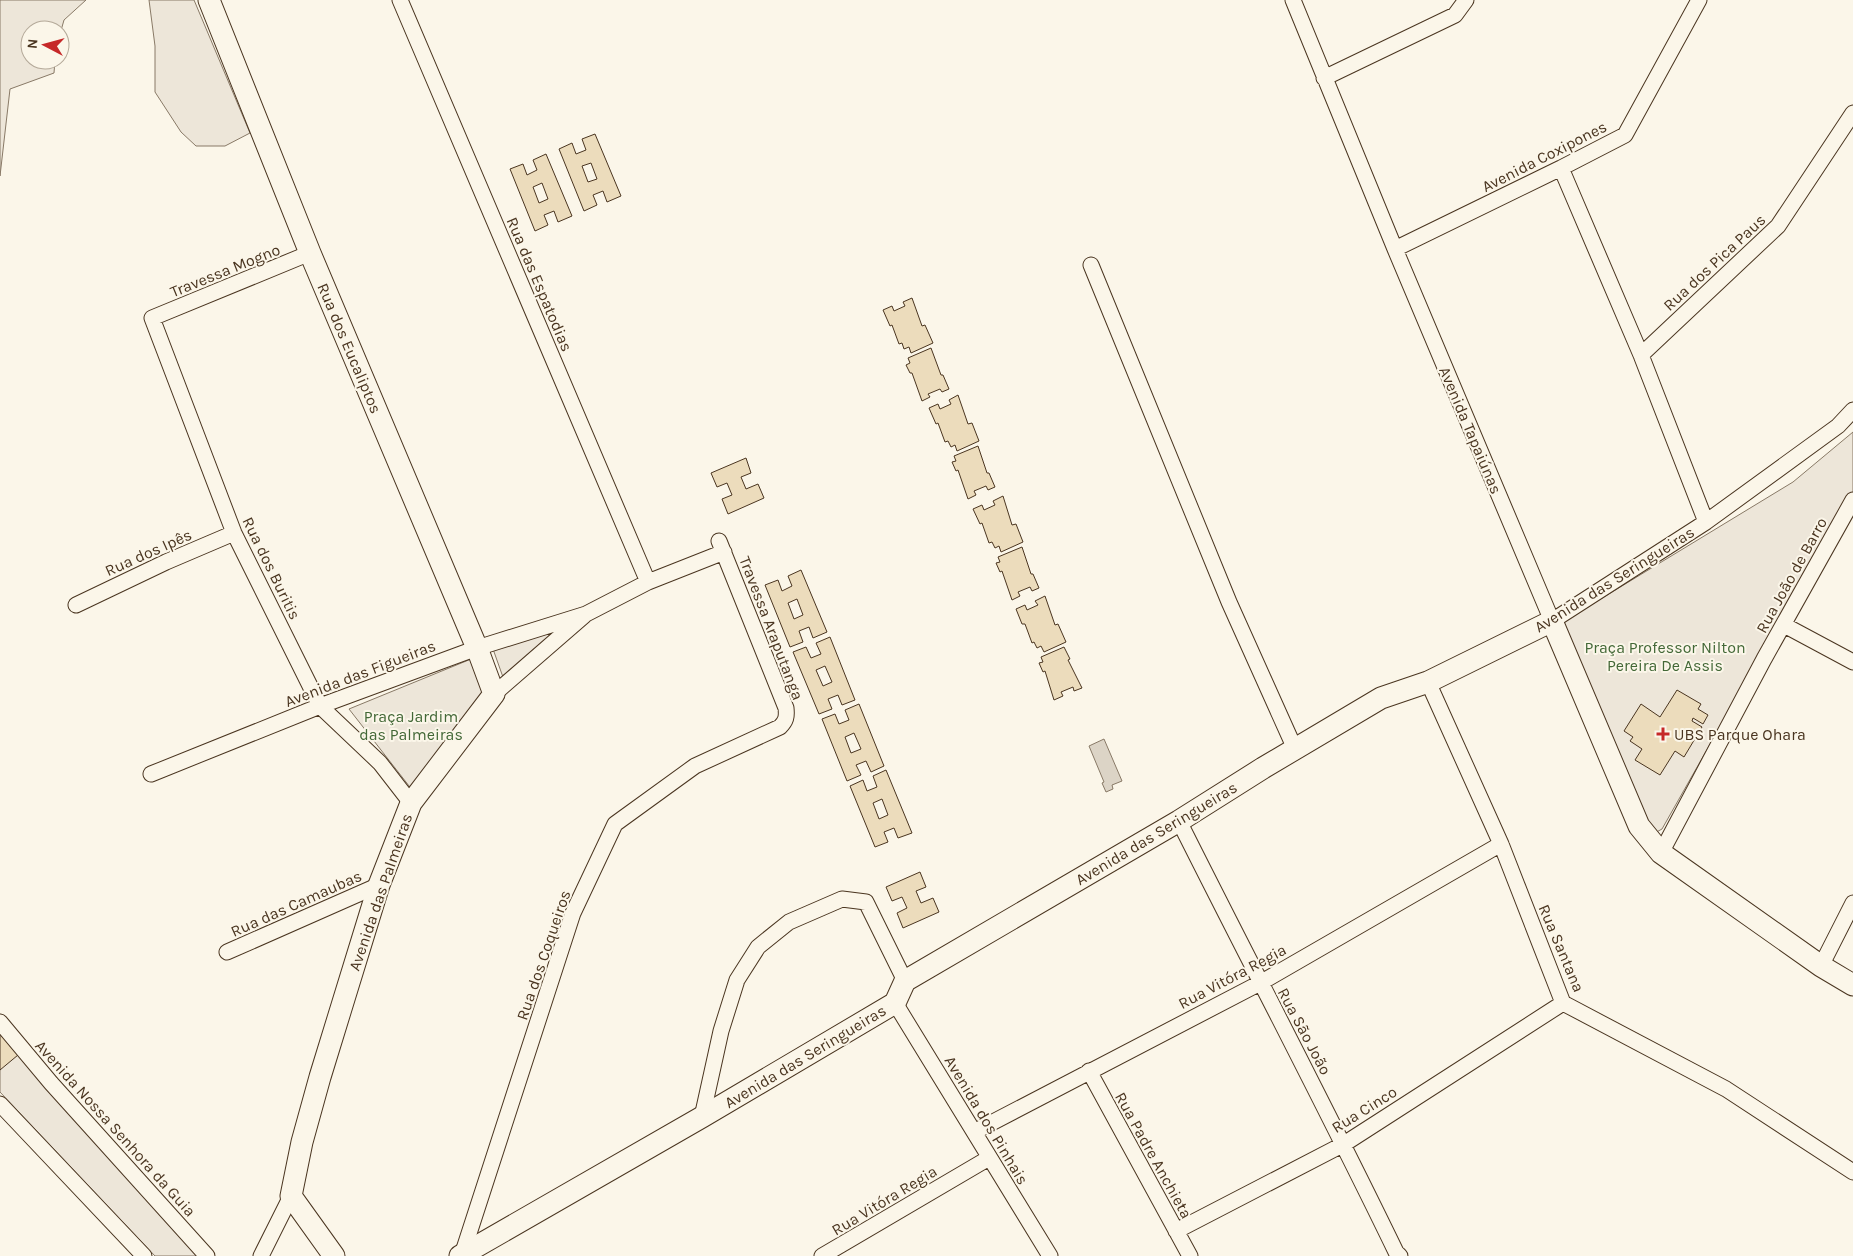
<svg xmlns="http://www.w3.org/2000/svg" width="1853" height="1256" font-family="Karla,sans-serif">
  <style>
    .green { fill: #ede6d9; stroke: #887966 }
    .water { fill: #dcd4c6; stroke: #887966 }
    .building { fill: #ecdcbc; stroke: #4a3520; fill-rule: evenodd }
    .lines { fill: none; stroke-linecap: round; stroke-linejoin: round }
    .street-casing { stroke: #4a3520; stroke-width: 17 }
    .secondary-casing { stroke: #4a3520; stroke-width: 23 }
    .street { stroke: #fbf6e9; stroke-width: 15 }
    .secondary { stroke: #fbf6e9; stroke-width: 21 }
    .poi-dot { fill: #c62828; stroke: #fbf6e9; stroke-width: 2 }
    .labels { text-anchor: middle; stroke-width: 4; stroke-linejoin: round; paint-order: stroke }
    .street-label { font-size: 16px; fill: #4a3520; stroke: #fbf6e9 }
    .park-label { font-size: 16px; fill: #436837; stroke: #fbf6e9 }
    .poi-label { font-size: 16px; fill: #4a3520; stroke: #fbf6e9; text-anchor: start }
  </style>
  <rect width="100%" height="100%" fill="#fbf6e9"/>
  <!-- green -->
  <path class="green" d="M0 0H86L64 20 60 34V30H30V60H55L54 73 10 89 0 176Z
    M149 0H194L250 133 225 146H196L181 132 155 92V46Z
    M1853 432V492L1662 829 1653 834 1561 623 1793 482Z
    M565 626 504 680 493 649Z
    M476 657 489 692 413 791 349 709Z
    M0 1029 199 1256H155L0 1092Z"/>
  <!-- water -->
  <path class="water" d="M1104 739 1122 781 1112 785 1113 789 1106 792 1102 783 1104 782 1089 746Z"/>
  <!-- building -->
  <path class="building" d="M595 134 621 196 607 202 603 191 593 195 597 205 584 211 559 149 572 143 576 154 586 150 582 139ZM591 163 597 179 588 182 582 166Z
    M546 154 572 216 558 222 554 211 544 215 548 225 535 231 510 169 523 164 527 175 537 170 533 160ZM542 183 548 199 539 203 533 187Z
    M912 298 922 326 925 325 933 343 911 353 909 347 904 349 902 343 899 344 892 325 890 326 883 310 892 306 894 311 905 306 903 302Z
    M931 348 941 375H943L949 389 942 392 940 389 928 394 930 397 922 401 912 373H910L906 365 910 363 908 358Z
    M958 395 968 424 972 423 979 441 957 451 955 445 951 447 948 441 945 442 938 423 936 424 929 408 938 404 940 409 951 404 949 400Z
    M978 446 987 473H989L995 487 988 490 986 486 974 491 976 495 968 499 958 470 956 471 952 462 956 461 954 456Z
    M746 458 751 473 741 477 746 489 758 484 764 498 728 514 722 499 732 495 727 483 717 487 711 473Z
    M1003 496 1012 525 1016 524 1023 542 1001 552 999 546 995 548 992 542 989 543 982 523 980 524 973 509 982 505 984 510 995 505 993 501Z
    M1022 547 1031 574H1033L1039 588 1032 591 1030 587 1018 592 1020 596 1012 600 1002 571 1000 572 996 563 1000 562 998 557Z
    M801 570 827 632 813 638 809 627 799 631 803 642 790 647 765 585 778 580 782 591 792 586 788 576ZM797 599 803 615 794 619 788 603Z
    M1045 596 1055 625 1058 624 1066 642 1044 652 1041 646 1037 648 1034 642 1032 643 1025 624H1022L1016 609 1025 605 1027 610 1038 605 1035 601Z
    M830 637 855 700 842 705 838 695 828 699 832 709 819 714 793 652 806 647 811 658 821 654 816 643ZM825 666 832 682 823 686 816 670Z
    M1064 647 1070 659 1068 660 1082 688 1074 691 1073 687 1061 692 1063 696 1054 700 1045 671 1043 672 1039 663 1043 662 1041 657Z
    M1677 690 1701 704 1698 709 1708 715 1703 724 1693 718 1692 721 1702 727 1684 757 1675 751 1660 775 1635 760 1642 749 1630 741 1633 737 1624 731 1641 704 1660 717Z
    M859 704 884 766 871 772 866 761 856 765 861 775 847 781 822 719 835 714 839 724 849 720 845 710ZM854 733 861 749 851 753 845 737Z
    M886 770 912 833 898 838 894 828 884 832 888 842 875 847 850 786 863 780 867 791 877 787 873 776ZM882 799 888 815 879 819 873 803Z
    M920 872 926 887 916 891 921 903 933 898 939 912 903 928 897 913 907 908 902 897 892 901 886 887Z
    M0 1034 18 1055 0 1070Z"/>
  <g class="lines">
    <defs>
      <path id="street" d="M400 0 648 582
        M1293 0 1395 249 1552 621 1706 522 1838 426 1853 410
        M1324 78 1455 15 1466 0
        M1561 168 1641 355 1706 522
        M1395 249 1561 168 1625 135 1699 0
        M310 253 152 318 234 533 320 706 380 763 411 803
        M1091 265 1229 602 1295 749
        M1641 355 1778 226 1853 113
        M76 605 166 562 234 533
        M1784 625 1853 662
        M1428 682 1501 844 1563 1003 1726 1089 1853 1172
        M494 694 586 614 648 582 724 552
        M151 774 320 706 477 648 586 614
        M1179 821C1251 965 1326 1107 1396 1252L1400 1256
        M1661 853 1764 659 1853 500
        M227 952 379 885
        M1821 966 1853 903
        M895 1003 1050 1256
        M0 1022 51 1083 207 1256
        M1089 1071 1190 1256
        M0 1104 144 1256
        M702 1117 721 1031 737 980 758 947 789 922 842 899 866 902 905 981
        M974 1132 1260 983 1501 844
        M1176 1231 1344 1144 1563 1003
        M462 1255 573 913 615 824 695 766 780 727C786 721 787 717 786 708L719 541
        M261 1256 291 1196
        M822 1256 989 1158"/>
      <path id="secondary" d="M209 0 310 253 477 648 494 694 411 803 379 885 320 1077 302 1142 291 1196 334 1256
        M460 1256 702 1117 895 1003 905 981 1179 821 1263 768 1381 698 1428 682 1552 621 1639 826 1661 853 1821 966 1853 985"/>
    </defs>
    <!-- street casing -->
    <use href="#street" class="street-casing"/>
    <!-- secondary casing -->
    <use href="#secondary" class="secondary-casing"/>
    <!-- street -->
    <use href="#street" class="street"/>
    <!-- secondary -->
    <use href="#secondary" class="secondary"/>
  </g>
  <!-- markers -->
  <path class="poi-dot" d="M1660.5 726.5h5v5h5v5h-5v5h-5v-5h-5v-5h5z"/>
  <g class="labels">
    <!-- street labels -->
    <g class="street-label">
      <text transform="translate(1544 156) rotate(-27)" y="6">Avenida Coxipones</text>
      <text transform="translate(1714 262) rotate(-43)" y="6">Rua dos Pica Paus</text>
      <text transform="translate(225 270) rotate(-22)" y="6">Travessa Mogno</text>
      <text transform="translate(540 284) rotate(67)" y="6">Rua das Espatodias</text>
      <text transform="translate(350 348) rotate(67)" y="6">Rua dos Eucaliptos</text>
      <text transform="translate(1471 430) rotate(67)" y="6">Avenida Tapaiúnas</text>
      <text transform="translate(148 552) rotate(-24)" y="6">Rua dos Ipês</text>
      <text transform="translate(272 568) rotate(64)" y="6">Rua dos Buritis</text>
      <text transform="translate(1791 575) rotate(-61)" y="6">Rua João de Barro</text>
      <text transform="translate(1614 579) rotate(-32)" y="6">Avenida das Seringueiras</text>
      <text transform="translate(772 628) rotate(69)" y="6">Travessa Araputanga</text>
      <text transform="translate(360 673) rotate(-21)" y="6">Avenida das Figueiras</text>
      <text transform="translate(1156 833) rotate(-31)" y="6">Avenida das Seringueiras</text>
      <text transform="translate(380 892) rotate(-71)" y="6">Avenida das Palmeiras</text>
      <text transform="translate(296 903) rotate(-24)" y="6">Rua das Camaubas</text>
      <text transform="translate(1562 948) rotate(67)" y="6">Rua Santana</text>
      <text transform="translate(543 955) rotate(-71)" y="6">Rua dos Coqueiros</text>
      <text transform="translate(1232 976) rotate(-28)" y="6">Rua Vitóra Regia</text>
      <text transform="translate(1305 1031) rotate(62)" y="6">Rua São João</text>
      <text transform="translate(805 1056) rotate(-31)" y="6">Avenida das Seringueiras</text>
      <text transform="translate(1364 1109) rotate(-32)" y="6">Rua Cinco</text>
      <text transform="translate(987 1120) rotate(59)" y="6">Avenida dos Pinhais</text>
      <text transform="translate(116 1128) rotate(48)" y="6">Avenida Nossa Senhora da Guia</text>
      <text transform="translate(1154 1155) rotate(61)" y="6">Rua Padre Anchieta</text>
      <text transform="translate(884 1200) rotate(-31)" y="6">Rua Vitóra Regia</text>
    </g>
    <!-- park labels -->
    <g class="park-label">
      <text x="1665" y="653">Praça Professor Nilton<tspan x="1665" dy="18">Pereira De Assis</tspan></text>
      <text x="411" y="722">Praça Jardim<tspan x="411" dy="18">das Palmeiras</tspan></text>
    </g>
    <!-- poi labels -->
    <g class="poi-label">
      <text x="1674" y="740">UBS Parque Ohara</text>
    </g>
  </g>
  <!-- north arrow -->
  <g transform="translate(45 45) rotate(276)"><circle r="24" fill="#fbf6e9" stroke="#b4a999"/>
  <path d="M0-4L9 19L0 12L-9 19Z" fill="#c62828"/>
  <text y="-8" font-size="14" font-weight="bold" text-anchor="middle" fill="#4a3520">N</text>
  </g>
</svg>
